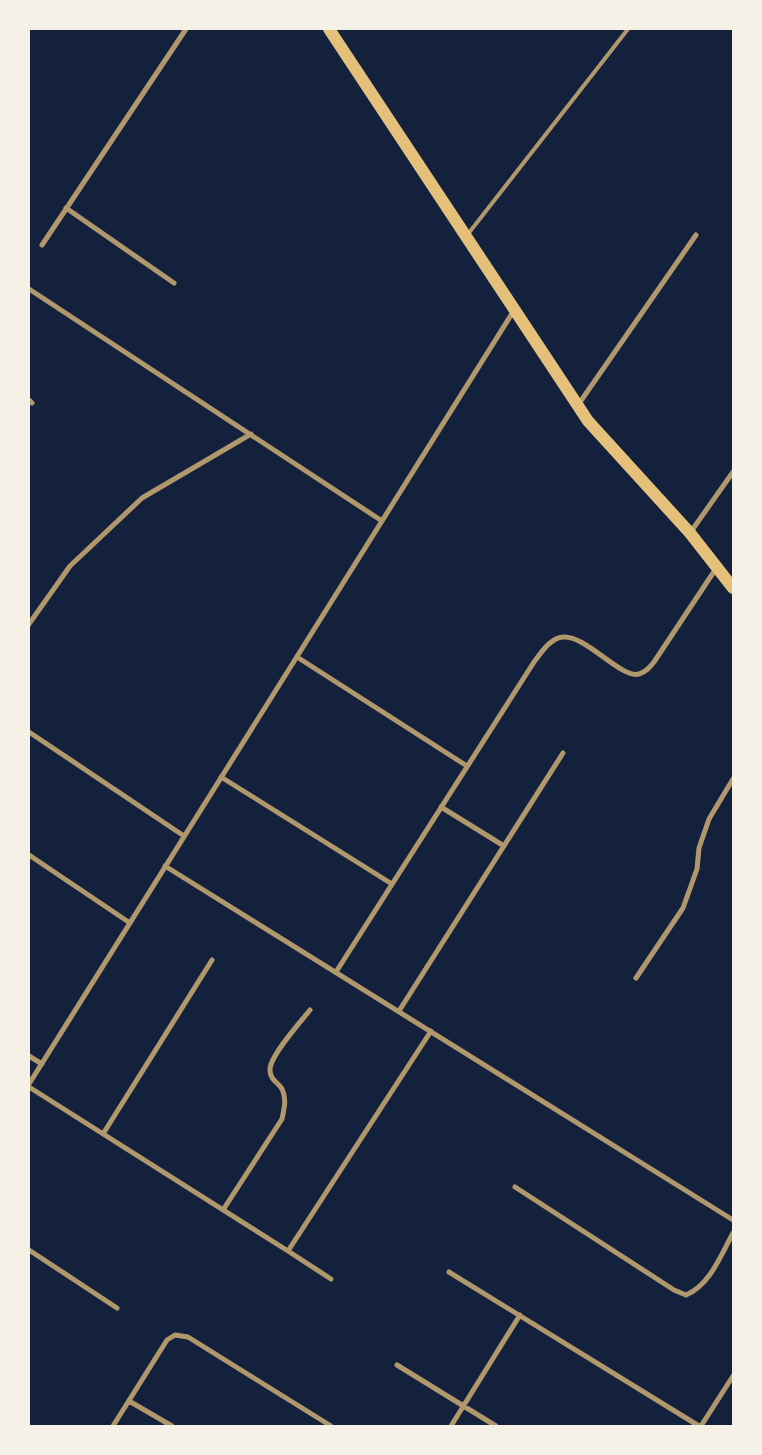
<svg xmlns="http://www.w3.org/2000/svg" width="762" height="1455" font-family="'Noto Sans',sans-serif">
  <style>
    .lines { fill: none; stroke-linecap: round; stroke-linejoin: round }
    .service { stroke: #b1986c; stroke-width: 4 }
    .minor { stroke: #b1986c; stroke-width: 5 }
    .primary { stroke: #e5c07b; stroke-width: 12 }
  </style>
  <rect width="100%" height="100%" fill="#14213d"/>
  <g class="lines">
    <!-- service -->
    <path class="service" d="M468 234 628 29"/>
    <!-- minor -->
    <path class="minor" d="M66 208 174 283
      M42 245 186 29
      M29 289 382 521
      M29 400 32 403
      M578 405 696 235
      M690 533 733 472
      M29 624 70 566 142 498 251 434
      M297 657 467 766
      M29 732 184 836
      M221 777 392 884
      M441 807 504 846
      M29 855 130 923
      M165 866 733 1220
      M336 972 534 662C541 653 550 638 563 637 586 635 621 679 639 674 646 672 650 667 654 662L717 567
      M636 978 683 908 697 869 699 848 709 819 733 779
      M399 1011 563 753
      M29 1056 42 1064
      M29 1084 513 312
      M29 1087 288 1251 431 1031
      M103 1134 212 960
      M515 1187 674 1290 686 1295C710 1285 721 1255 733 1233
      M223 1210 282 1119C284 1109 287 1099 282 1089 278 1082 270 1080 270 1070 269 1057 301 1021 310 1010
      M29 1250 117 1308
      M288 1251 331 1279
      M449 1272 699 1426
      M397 1365 496 1426
      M129 1401 172 1426
      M113 1426 167 1340 175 1335 188 1337 331 1426
      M451 1426 520 1315
      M701 1426 733 1376"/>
    <!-- primary -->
    <path class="primary" d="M329 29 588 421 690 533 733 588"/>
  </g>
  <!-- border -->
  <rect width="762" height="1455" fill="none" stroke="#f6f1e7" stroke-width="60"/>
</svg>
